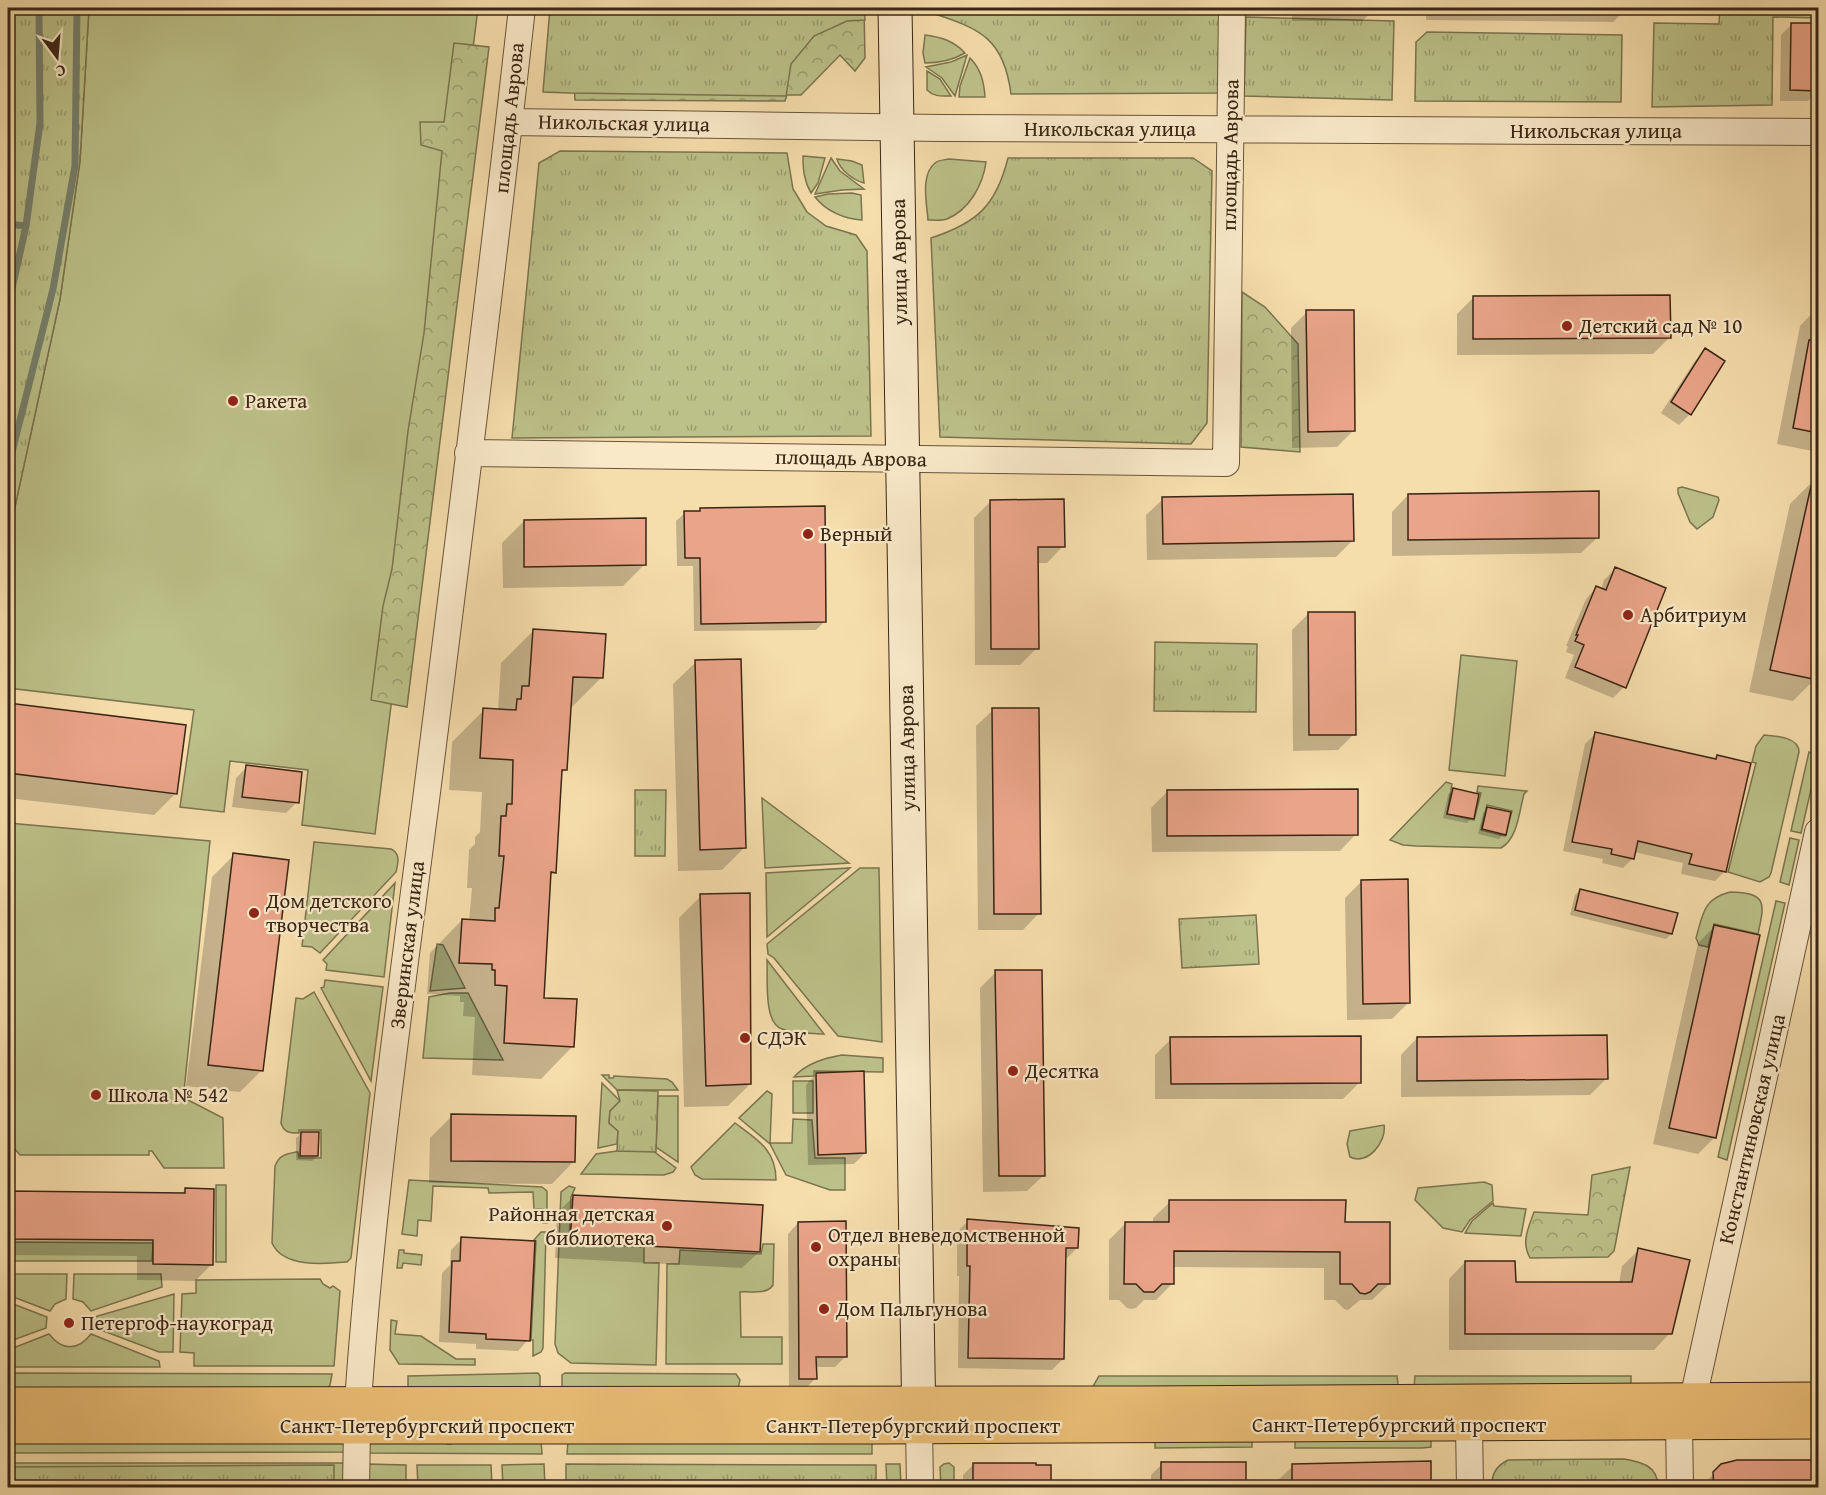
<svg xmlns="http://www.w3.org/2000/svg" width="1826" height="1495" font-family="'Gentium Book Plus',serif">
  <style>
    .green { fill: #bcc189; stroke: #7b744e; stroke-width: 1.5; fill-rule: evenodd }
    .forest { fill: url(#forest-crowns); stroke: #7b744e; stroke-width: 1.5 }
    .park { fill: url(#park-tufts); stroke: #7b744e; stroke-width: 1.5 }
    .shadow { fill: #0003 }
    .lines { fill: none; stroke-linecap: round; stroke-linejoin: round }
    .stream { stroke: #75806d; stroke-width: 7 }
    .building { fill: #eaa489; stroke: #3a2614; stroke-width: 1.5 }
    .street-casing { stroke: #69543a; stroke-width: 28 }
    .secondary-casing { stroke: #3a2614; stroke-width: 35 }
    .primary-casing { stroke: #3a2614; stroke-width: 35 }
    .street { stroke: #f9e9c9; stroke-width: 26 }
    .secondary { stroke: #f9e9c9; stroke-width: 33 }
    .primary { stroke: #ebbe76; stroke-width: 33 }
    .poi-dot { fill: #8f2418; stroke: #f9e9c9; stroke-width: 2 }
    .labels { text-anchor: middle; stroke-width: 4.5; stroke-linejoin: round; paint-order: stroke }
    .street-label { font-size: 21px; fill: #3a2614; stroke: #f9e9c9 }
    .poi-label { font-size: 21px; fill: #3a2614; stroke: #f9e9c9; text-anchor: start }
  </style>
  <defs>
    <pattern id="forest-crowns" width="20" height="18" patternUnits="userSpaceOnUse" patternTransform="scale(1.5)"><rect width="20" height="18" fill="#bcc189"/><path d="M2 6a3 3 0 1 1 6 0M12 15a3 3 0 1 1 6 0" fill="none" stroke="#9a9d6f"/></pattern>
    <pattern id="park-tufts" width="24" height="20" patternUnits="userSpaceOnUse" patternTransform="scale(1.5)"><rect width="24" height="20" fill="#bcc189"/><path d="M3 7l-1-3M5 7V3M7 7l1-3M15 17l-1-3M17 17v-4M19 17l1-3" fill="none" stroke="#9a9d6f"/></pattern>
  </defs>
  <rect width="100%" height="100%" fill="#f6ddac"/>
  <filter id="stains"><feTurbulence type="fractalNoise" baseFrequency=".00333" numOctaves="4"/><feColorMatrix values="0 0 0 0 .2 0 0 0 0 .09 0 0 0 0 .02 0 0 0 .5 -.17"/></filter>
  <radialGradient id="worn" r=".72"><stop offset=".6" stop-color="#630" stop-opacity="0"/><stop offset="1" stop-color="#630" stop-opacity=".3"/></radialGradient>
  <!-- green -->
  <path class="green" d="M89 8H478L375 834 302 825 308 770 230 761 224 812 180 807 194 710 8 688V539L60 299 80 161Z
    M925 35C941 37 954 41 965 53 953 60 939 63 925 63L923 53Z
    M967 55 955 96 942 78 926 67 951 62Z
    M970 58C981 69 984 82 985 97H959L960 86Z
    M927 71 940 79 951 96C941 96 934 97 927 90Z
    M803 156 825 158 818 183 811 193C804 181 803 170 803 156Z
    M831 158 840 171 864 189 842 190 815 194Z
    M837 159 852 161 862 165 864 183C853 180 840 170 837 159Z
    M949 159 986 162C983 185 969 210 947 219 941 221 933 220 928 220 927 204 920 175 935 163 938 160 944 160 949 159Z
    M852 193 861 195 862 220C844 219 826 211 815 197L828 194Z
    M1682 487 1718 497 1719 500 1713 517 1697 529 1690 522 1678 493V488Z
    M1461 655 1517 661 1505 776 1449 770Z
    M1764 735C1776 736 1799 737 1799 752L1771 873 1769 877 1760 882 1728 872 1756 763 1752 762 1756 746Z
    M1809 752 1816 754 1815 758 1818 759 1801 833 1791 831Z
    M1446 782 1452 784 1447 814 1474 820 1481 793 1477 792 1478 786 1527 791 1524 794C1519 812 1518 838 1501 848L1416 846 1403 845 1390 840ZM1487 805 1512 811 1505 836 1481 830Z
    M762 798 849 863 765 868Z
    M8 823 210 841 184 1091 186 1099 223 1118 224 1168H164L152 1151H149V1155H20L13 1147V1027L8 1026Z
    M1790 838 1799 840 1789 885 1780 882Z
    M314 842 391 849C401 854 398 863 396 872L320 953 312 947 302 946Z
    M850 868 767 937 766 873Z
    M860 868H879L882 1042 838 1036 774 958 768 954 767 944Z
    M395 883 384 977 326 970 327 964 323 960Z
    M1730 892C1767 893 1765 902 1758 934L1714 924 1708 947 1699 945 1696 938C1703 914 1703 899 1730 892Z
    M1776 901 1785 903 1727 1160 1718 1157Z
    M437 944 443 945 465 988 430 991Z
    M767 960 824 1034C811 1033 794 1034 782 1029 763 1023 768 977 767 960Z
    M325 980 383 987 371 1081 321 988 324 987Z
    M314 992 370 1093 351 1258 347 1262C324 1264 283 1268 272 1243L275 1166C279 1155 286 1154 296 1152H298L299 1158H321V1130H299V1133C290 1133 284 1133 281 1123L296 998 303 999Z
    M450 993H468L503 1060 423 1058 429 997Z
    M842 1055 883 1058V1072L814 1071V1076L794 1077C806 1063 825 1058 842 1055Z
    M602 1075H609V1078H613L614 1076 667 1079 672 1082 678 1090H617Z
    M793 1081H813V1113H793Z
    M602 1083 620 1101 610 1111 609 1123 618 1131 617 1144 598 1148Z
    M767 1091 772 1094 770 1143H792L793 1119 812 1120 815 1158H845V1190H830L786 1175 770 1144 739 1118Z
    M658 1096H678V1162L656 1147Z
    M735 1123C757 1139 776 1150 776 1180L702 1179 695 1175 691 1167Z
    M1384 1125C1387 1141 1368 1166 1350 1157L1347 1144 1350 1131Z
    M617 1151H653L676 1168 673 1172 664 1175 581 1174 596 1154Z
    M409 1180 542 1187 547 1191V1223H543V1209H534L533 1192 489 1193 488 1188 433 1186 431 1221 418 1220 417 1236 402 1234Z
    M1484 1182 1492 1185 1493 1201 1470 1220 1462 1232 1443 1228 1415 1200 1418 1188Z
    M216 1185H226V1262H216Z
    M569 1186 575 1188 571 1197 569 1244 644 1247V1263H659L656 1365 571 1363 558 1353 555 1344 561 1192Z
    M1493 1203 1494 1206 1526 1209 1521 1236 1465 1233 1472 1221Z
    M541 1232H546L543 1348 541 1352 533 1356V1340H531L536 1241 534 1240Z
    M8 1242 153 1243 152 1261H8Z
    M763 1244H774L773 1285C767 1295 751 1291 740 1292L741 1337H782V1364H666L667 1264H679L680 1250 761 1254Z
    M399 1250H404V1253L422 1255 421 1265 403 1263 402 1268H397Z
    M8 1274H67L66 1299 55 1304 50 1311 8 1295Z
    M74 1274H161L162 1287 91 1311 83 1302 73 1299Z
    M320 1279 323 1284 330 1288 333 1286 340 1291 334 1366H194V1353L180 1352 182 1294 196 1293V1280Z
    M174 1294 173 1352H159L93 1327 94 1317Z
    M8 1302 47 1317 46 1328 8 1342Z
    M391 1320 397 1321 395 1334 421 1336 456 1359H475V1365L399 1364 390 1350Z
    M49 1334C62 1351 78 1351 91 1334L159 1361 160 1367H8V1350Z
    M8 1373 332 1374 330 1385 326 1391H8Z
    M538 1373 540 1376V1387L408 1390V1376Z
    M565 1373 736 1374 740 1380 738 1389 565 1390 562 1386V1375Z
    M1099 1376H1397L1398 1384 1395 1388H1092Z
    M1415 1376H1631V1388L1414 1387Z
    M1155 1438H1252V1447L1155 1448Z
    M1298 1438H1431V1447L1422 1448H1295V1442Z
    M541 1440 542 1454 367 1453V1441H447V1444H451V1441Z
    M568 1441H872V1454H567Z
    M8 1442H347V1452L8 1453Z
    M8 1463H348V1488H8Z
    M949 1463 954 1467V1487H941L940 1467 944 1464Z
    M367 1464 406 1465V1487L367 1488Z
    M544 1464 545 1487H503L502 1465Z
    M886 1464H900L901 1487H887Z
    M417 1465H491L492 1487H418Z"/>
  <!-- forest -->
  <path class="forest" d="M864 8 865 58 855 71 840 55 801 95H787L785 101 575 100 574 83Z
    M454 43 489 47 407 707 371 700 383 606 392 569 408 431 424 333 442 151 421 145 420 122H444Z
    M1242 292 1265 307 1298 344 1300 452 1241 447Z
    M1630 1167 1616 1241 1614 1251 1608 1257 1530 1258C1521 1242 1528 1229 1534 1212L1588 1215 1592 1175Z"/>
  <!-- park -->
  <path class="park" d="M8 8H89L80 161 60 299 8 539Z
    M550 8H864L865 20 847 21 814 36 791 64 786 96 570 93 543 92Z
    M931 8H1220L1219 93 1011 94C1004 39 981 29 932 13Z
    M1720 8H1818V18L1773 17 1772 105 1652 107 1654 23 1719 24Z
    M1246 17 1394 21 1392 100 1244 96Z
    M1427 32 1622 35 1621 102 1415 101 1416 42Z
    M560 151 787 153 793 189 807 212 826 226 856 235 867 251 871 436 512 438 539 163Z
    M1008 158H1193L1212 171 1207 423 1191 444 940 437 931 238C977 223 996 206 1008 158Z
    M1155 642 1257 644 1256 712 1154 711Z
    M635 790H666L665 856H635Z
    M1256 915 1259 964 1182 968 1179 919Z
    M617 1090 658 1091 656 1152 617 1151 618 1131 609 1123 610 1111 620 1101Z
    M1624 1459C1642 1462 1658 1466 1658 1487H1492C1491 1475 1496 1466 1508 1460Z
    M566 1464 876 1465V1487H566Z
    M334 1465V1487H8V1467Z"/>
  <!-- shadow -->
  <path class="shadow" d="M1292 8H1376L1362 21H1292Z
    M1426 8H1627L1613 22 1426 20Z
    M1792 24 1818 25V91L1808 101H1780L1781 35Z
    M1474 297 1669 338 1653 354 1457 355V314Z
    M1816 309 1818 310V452L1777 444 1800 326Z
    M1307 312 1353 431 1337 447 1292 448 1291 328Z
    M1705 350 1690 414 1679 425 1661 413 1695 361Z
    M1812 482 1818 484V664L1815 679 1793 701 1749 692 1790 504Z
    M1408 495 1598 537 1581 553 1392 556V512Z
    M1163 499 1352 541 1336 557 1147 560 1146 515Z
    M991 501 1063 546 1047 563H1036L1037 648 1020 665H975L974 518Z
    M701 509 825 621 816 630 694 631 693 566H677L676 521 685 513H697Z
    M524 521 645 564 623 586 503 588 502 543Z
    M1615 569 1624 687 1613 698 1565 678 1574 655 1566 652 1568 646H1566L1586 599 1596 588 1601 590 1604 580Z
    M1308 614 1354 734 1338 750 1293 751 1292 630Z
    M533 631 601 678 569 710 566 769 560 775 554 872 550 877 543 999 573 1046 541 1079 472 1075 475 1017 463 1016 464 1002H460V996L427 994 430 953 462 920 469 921 472 888H467L469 850 475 844V837L480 832 482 792 449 790 452 742 484 710 498 711 501 663Z
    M696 662 744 848 722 870 678 871 673 684Z
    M8 705 184 727 176 793 154 815 8 798Z
    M993 710 1039 913 1023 930H978L976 726Z
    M1595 734 1714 760 1717 757 1725 871 1715 881 1681 874 1683 863 1634 852 1633 858 1623 868 1602 863 1603 859 1563 851 1585 744Z
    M247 767 297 802 286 813 232 807 236 778Z
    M1453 790 1472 818 1467 823 1443 818 1448 795Z
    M1168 791 1356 834 1340 851 1152 852 1151 808Z
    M1488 808 1504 834 1499 839 1478 834 1483 813Z
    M234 855 262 1070 240 1092 186 1086 212 877Z
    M1361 882 1409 1002 1392 1019 1347 1020 1345 898Z
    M1580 890 1671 934 1666 939 1570 915 1575 895Z
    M701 896 750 1084 728 1106 684 1107 679 918Z
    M1714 927 1715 1137 1698 1154 1653 1144 1698 943Z
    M996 972 1044 1175 1027 1191 983 1192 980 988Z
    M1417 1038 1606 1079 1590 1095 1401 1097V1055Z
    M1171 1039 1360 1082 1343 1099H1155V1055Z
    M816 1074 865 1153 854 1164 808 1165 806 1085Z
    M1818 1106V1129L1814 1128Z
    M452 1116 574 1161 552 1184 429 1183 430 1138Z
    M301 1133 317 1156 312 1161 296 1160V1138Z
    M185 1190 212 1264 195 1281 137 1280V1256L8 1255V1192L181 1194Z
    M574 1196 759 1252 742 1268 555 1258 557 1213Z
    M1170 1202 1344 1224 1389 1284 1372 1300H1360L1348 1310 1344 1309 1335 1300H1324V1268L1173 1267V1283L1156 1300H1144L1136 1308 1131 1309 1127 1308 1119 1300H1109V1240L1125 1224H1153V1218Z
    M968 1221 1077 1248 1066 1259 1063 1359 1052 1370 958 1368 959 1276H957V1232Z
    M798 1223 846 1356 835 1367H815L816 1378 805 1389H789L788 1234Z
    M462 1239 528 1340 518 1351 476 1349V1344L439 1342 442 1273 450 1265 451 1250Z
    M1639 1250 1670 1333 1654 1350H1449V1279L1465 1262 1514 1283H1619L1622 1266Z
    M1818 1461V1488H1700L1722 1465 1737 1462Z
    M1162 1464 1244 1488H1151V1475Z
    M973 1465 1050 1488H963V1475Z
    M1293 1466 1430 1488H1276V1482Z"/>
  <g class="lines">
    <!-- stream -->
    <path class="stream" d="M8 224 26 226
      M8 306 26 226 40 123 39 8
      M8 468 53 289 75 166 77 8"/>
  </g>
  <!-- building -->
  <path class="building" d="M1791 23H1818V91L1790 90Z
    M1670 295 1671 338 1473 339V296Z
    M1306 310H1354L1355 431 1308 432Z
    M1809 340 1818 341V433L1793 428Z
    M1705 348 1725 361 1691 415 1671 402Z
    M1811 486 1818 487V680L1770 670Z
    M1599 491V538L1408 540V494Z
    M1353 494 1354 541 1163 544 1162 497Z
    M1064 499 1065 547H1038L1039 649H991L990 500Z
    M825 506 826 622 701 624 700 558H685L684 511H700V508Z
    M646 518V565L524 567V520Z
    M1615 567 1666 588 1626 688 1575 667 1584 645 1575 641 1578 635H1576L1596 586 1606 590Z
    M1308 612H1355L1356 735H1309Z
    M533 629 606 634 603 678 573 677 567 770H562L556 873 551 872 544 998 577 999 574 1047 504 1043 507 986 495 985V970H492V964L459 963 462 919 495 921V908H499L504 856H499L501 816H506L507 804H512L513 760 480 758 483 708 516 710 517 699H521L522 686H529Z
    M741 659 746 848 700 850 695 660Z
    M8 703 186 725 177 794 8 773Z
    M992 708H1039L1041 914H994Z
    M1595 732 1716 759 1717 755 1751 763 1726 872 1689 864 1692 854 1638 841 1634 859 1611 854 1612 849 1572 842Z
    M246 765 302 772 299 803 242 797Z
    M1453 788 1479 794 1474 819 1447 814Z
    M1358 789V835L1167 836V790Z
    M1487 807 1511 812 1506 835 1482 829Z
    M233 853 289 860 263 1071 208 1065Z
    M1408 879 1410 1003 1363 1004 1361 880Z
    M1580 889 1678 913 1672 934 1575 910Z
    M750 893 751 1084 706 1086 700 894Z
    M1714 925 1760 935 1716 1138 1669 1128Z
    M995 970H1042L1045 1176H999Z
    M1607 1035 1608 1079 1417 1081V1037Z
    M1361 1036V1083L1171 1084 1170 1037Z
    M864 1071 866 1153 818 1155 816 1073Z
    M451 1114 576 1116 575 1162 451 1161Z
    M301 1132H319L318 1156H300Z
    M185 1188 214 1189 213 1265 153 1264V1240L8 1239V1191L185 1193Z
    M573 1195 763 1205 760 1252 570 1242Z
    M1169 1200H1346L1345 1222H1390V1284H1378L1370 1292 1365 1294 1360 1293 1352 1284H1340V1252L1174 1251V1284H1162L1154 1292H1144L1136 1284H1124L1125 1222H1169Z
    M967 1219 1079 1228 1078 1248H1066L1064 1359 968 1358 970 1266H967Z
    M846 1221 847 1357H816L817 1379H799L798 1222Z
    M461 1237 535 1241 530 1341 486 1339V1334L449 1332 452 1261H460Z
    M1638 1248 1690 1260 1672 1334H1465V1261H1515L1516 1282H1632Z
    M1737 1460H1818V1488H1714L1713 1472 1721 1464Z
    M1431 1461V1488H1292V1464Z
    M1161 1462H1246V1488H1161Z
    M973 1463H1036V1465H1051V1488H973Z"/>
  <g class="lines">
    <defs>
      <path id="street" d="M509 122 941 128 1818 132
        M468 453 1226 463 1232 8
        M358 1402C372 1198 401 995 427 792 460 531 493 269 522 8
        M1469 1425 1470 1488
        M919 1426 920 1488
        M356 1488 357 1427
        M1680 1488 1679 1423 1693 1399 1818 832"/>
      <path id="secondary" d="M895 8 919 1426"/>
      <path id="primary" d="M8 1404 1143 1403 1818 1399
        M8 1427H879L1818 1422"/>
    </defs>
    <!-- street casing -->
    <use href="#street" class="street-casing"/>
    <!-- secondary casing -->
    <use href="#secondary" class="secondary-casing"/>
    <!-- primary casing -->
    <use href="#primary" class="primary-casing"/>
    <!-- street -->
    <use href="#street" class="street"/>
    <!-- secondary -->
    <use href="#secondary" class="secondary"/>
    <!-- primary -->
    <use href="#primary" class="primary"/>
  </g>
  <!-- markers -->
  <g class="poi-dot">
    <circle cx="1567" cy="326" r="6"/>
    <circle cx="233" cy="401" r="6"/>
    <circle cx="808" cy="534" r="6"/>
    <circle cx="1628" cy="615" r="6"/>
    <circle cx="254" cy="913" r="6"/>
    <circle cx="745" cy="1038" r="6"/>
    <circle cx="1013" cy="1071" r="6"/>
    <circle cx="96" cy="1095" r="6"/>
    <circle cx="667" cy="1226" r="6"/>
    <circle cx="816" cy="1247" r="6"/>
    <circle cx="824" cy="1309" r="6"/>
    <circle cx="69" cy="1323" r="6"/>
  </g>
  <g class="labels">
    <!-- street labels -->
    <g class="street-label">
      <text transform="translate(509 118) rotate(-84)" y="7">площадь Аврова</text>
      <text transform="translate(624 123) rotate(1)" y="7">Никольская улица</text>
      <text x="1110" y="136">Никольская улица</text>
      <text x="1596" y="138">Никольская улица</text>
      <text transform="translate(1230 155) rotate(-89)" y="7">площадь Аврова</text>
      <text transform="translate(899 262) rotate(-91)" y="7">улица Аврова</text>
      <text transform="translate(851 458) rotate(1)" y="7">площадь Аврова</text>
      <text transform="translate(907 748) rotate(-91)" y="7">улица Аврова</text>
      <text transform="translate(407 945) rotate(-83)" y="7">Зверинская улица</text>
      <text transform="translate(1752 1129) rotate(-77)" y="7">Константиновская улица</text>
      <text x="1399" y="1432">Санкт-Петербургский проспект</text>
      <text x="427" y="1433">Санкт-Петербургский проспект</text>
      <text x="913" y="1433">Санкт-Петербургский проспект</text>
    </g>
    <!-- poi labels -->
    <g class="poi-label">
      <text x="1579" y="333">Детский сад № 10</text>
      <text x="245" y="408">Ракета</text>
      <text x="820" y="541">Верный</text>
      <text x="1640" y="622">Арбитриум</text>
      <text x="266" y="908">Дом детского<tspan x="266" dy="24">творчества</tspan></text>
      <text x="757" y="1045">СДЭК</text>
      <text x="1025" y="1078">Десятка</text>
      <text x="108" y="1102">Школа № 542</text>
      <text x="655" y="1221" text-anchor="end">Районная детская<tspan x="655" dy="24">библиотека</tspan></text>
      <text x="828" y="1242">Отдел вневедомственной<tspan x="828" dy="24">охраны</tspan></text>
      <text x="836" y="1316">Дом Пальгунова</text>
      <text x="81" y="1330">Петергоф-наукоград</text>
    </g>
  </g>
  <!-- margin -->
  <rect width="1826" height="1495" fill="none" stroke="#f6ddac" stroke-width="30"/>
  <rect x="9" y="9" width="1808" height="1477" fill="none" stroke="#3a2614" stroke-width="3"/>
  <rect x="15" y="15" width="1796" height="1465" fill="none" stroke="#3a2614" stroke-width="1.5"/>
  <!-- north arrow -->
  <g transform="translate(57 57) rotate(164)" stroke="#f9e9c9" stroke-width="4.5" paint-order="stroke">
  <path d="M0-4.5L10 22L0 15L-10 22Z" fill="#3a2614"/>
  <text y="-9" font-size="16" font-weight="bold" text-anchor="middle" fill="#3a2614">С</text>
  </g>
  <rect width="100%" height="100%" filter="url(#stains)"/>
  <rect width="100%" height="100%" fill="url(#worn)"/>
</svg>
